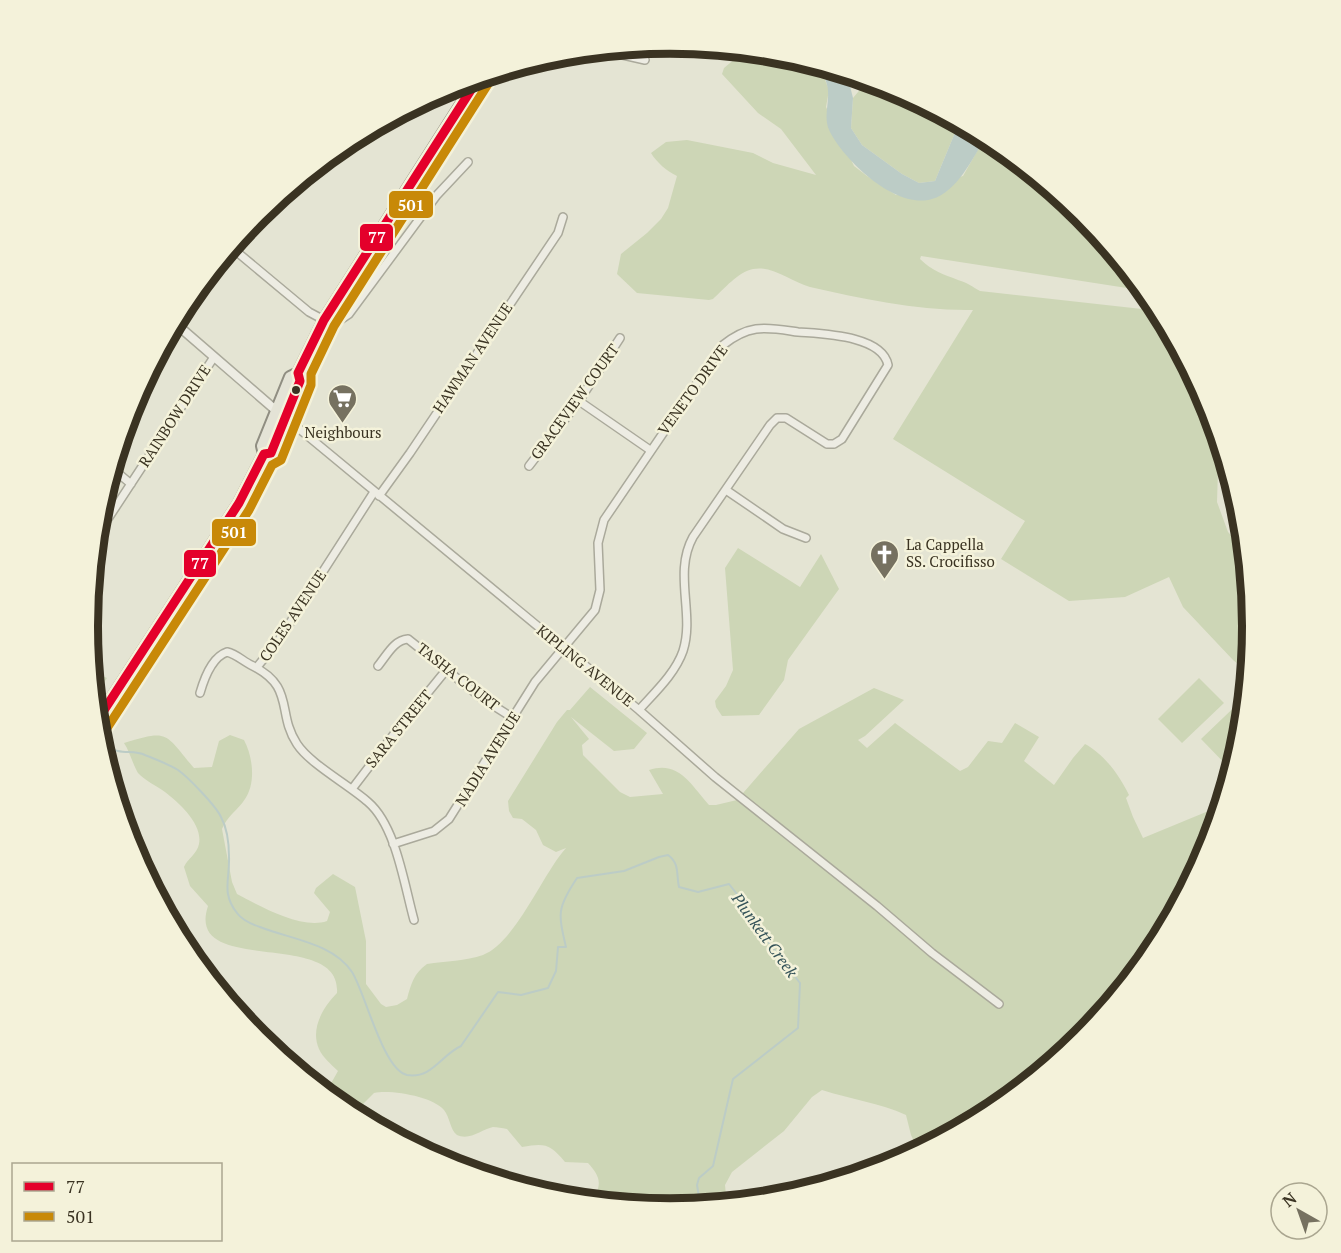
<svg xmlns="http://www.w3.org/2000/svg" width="1341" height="1253" font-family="'PT Serif',serif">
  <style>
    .green { fill: #cdd6b6 }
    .water { fill: #bcccc6 }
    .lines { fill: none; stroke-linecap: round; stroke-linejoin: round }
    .stream { stroke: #bcccc6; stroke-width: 2 }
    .minor-casing { stroke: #aaa99b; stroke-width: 10 }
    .tertiary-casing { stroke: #aaa99b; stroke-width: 11 }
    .primary-casing { stroke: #908e82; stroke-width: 14 }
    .minor { stroke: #edece3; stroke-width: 7 }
    .tertiary { stroke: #edece3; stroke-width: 8 }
    .primary { stroke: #e4e3d6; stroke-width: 10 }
    .bus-1-casing { stroke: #f4f2da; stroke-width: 14 }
    .bus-2-casing { stroke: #f4f2da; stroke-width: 14 }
    .bus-1 { stroke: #e4002b; stroke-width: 9 }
    .bus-2 { stroke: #c88908; stroke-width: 9 }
    .bus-dot { fill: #3a3322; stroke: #f4f2da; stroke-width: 2 }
    .labels { text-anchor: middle; stroke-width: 5; stroke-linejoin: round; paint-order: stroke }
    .street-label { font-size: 15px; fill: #3a3322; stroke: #f4f2da }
    .poi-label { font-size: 15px; fill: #3a3322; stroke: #f4f2da }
    .water-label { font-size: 16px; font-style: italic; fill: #335258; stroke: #f4f2da }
    .rim { fill: none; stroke: #3a3322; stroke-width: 8 }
    .line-badge { stroke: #f4f2da; stroke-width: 2 }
    .badge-label { font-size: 16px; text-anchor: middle; font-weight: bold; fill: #fff }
  </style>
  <rect width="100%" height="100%" fill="#e4e4d3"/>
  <!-- green -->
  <path class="green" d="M740 50 785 55 819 65 829 90 826 107 854 166 867 176 896 195 963 176 985 137 995 142 1083 215 1146 291 921 256 920 259C932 271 943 274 958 280 966 282 973 287 980 291L1160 311 1209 404 1223 449 1218 470 1217 502 1228 532 1246 552 1253 627 1249 673 1233 660 1183 607 1169 577 1125 597 1069 601 1001 559 1025 521 893 439 973 310C918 311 863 299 810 287 792 282 772 265 753 269 738 272 724 289 713 299L709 300 637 293 617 274 621 254 647 233 661 219 668 208 677 176C667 171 657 163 651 153L666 142 687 140 753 153 773 163 816 175 781 129 758 113 722 74 724 68 742 53Z
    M868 80 894 88 959 123 935 181 919 183 902 174 862 145 851 128 853 98Z
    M738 548 800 587 821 554 839 589 788 660 784 680 759 715 722 716 716 707 715 701 726 686 733 670 725 568Z
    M92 671 107 678 94 697Z
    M1199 678 1224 703 1182 743 1158 719Z
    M590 687 647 733 634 749 614 751 571 717 589 739 582 745 583 755 620 792 630 797 663 794 649 770C679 760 691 785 709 805H716L737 800 799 729 874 688 904 700 865 736 858 740 867 748 895 723 960 771 968 767 988 741 1002 743 1015 723 1039 737 1024 761 1054 785 1073 758 1085 744C1104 754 1120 776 1129 795L1126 798 1133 817 1143 838 1223 805 1209 850 1155 951 1082 1039 994 1111 919 1152 911 1135 906 1115C880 1103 850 1099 822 1090L812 1097 784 1131 732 1172 725 1185 727 1204 670 1209 590 1202C603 1186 601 1177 588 1163L565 1162C550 1144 545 1143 522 1147L507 1129C502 1128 497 1127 493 1127 482 1129 470 1141 457 1135 450 1130 450 1117 444 1110 434 1097 391 1089 374 1093L363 1104 476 1174 447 1165 346 1111 325 1094 338 1071C331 1064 323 1058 319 1049 310 1029 323 1007 337 993 342 927 184 978 208 906L190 886 184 867C188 858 197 854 199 844 203 824 179 803 165 792 157 786 144 780 138 773 133 765 130 752 124 743 170 729 164 733 194 768L212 767 219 741 230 735 244 740C253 757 256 783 245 799 238 810 227 816 222 829L232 882 237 894C260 906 302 930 327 921L330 912 314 893 316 888 333 874 355 887 366 941V984L381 1004 386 1007 397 1005 407 999C411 984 414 973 427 964 445 961 466 961 483 955 515 943 542 875 566 848L556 852 543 845 536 830 522 819 513 818 509 811 508 801 557 722 567 710H570Z
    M1247 695 1242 741 1233 772 1201 739Z"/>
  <!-- water -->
  <path class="water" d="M819 65 847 74 853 98 851 128 862 145 902 174 919 183 935 181 959 123 985 138C973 158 957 192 932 199 896 210 845 161 830 132 823 119 829 105 828 91 828 83 822 73 819 65Z"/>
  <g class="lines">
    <!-- stream -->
    <path class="stream" d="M100 745C106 747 112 750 118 751 127 753 136 751 145 755 155 759 168 764 178 770 188 777 216 806 221 817 227 828 229 844 229 857 230 879 221 893 237 913 242 920 251 924 260 927 290 939 333 943 352 972 365 992 383 1070 407 1075 432 1079 441 1055 461 1046L498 992 521 995 548 988 556 971 558 947H566C558 913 557 908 577 878L624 871 659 857 668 855C680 864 676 874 679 887L698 892 729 884 744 903 752 921 800 983 798 1028 733 1079 713 1166 699 1178 697 1185 699 1197 705 1206"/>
    <defs>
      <path id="minor" d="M601 50 645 60
        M231 247 309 312 324 320 337 322 349 314 437 195 468 162
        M579 401 650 450
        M286 418 639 710 715 777 877 906 932 953 999 1004
        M529 466 579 401 620 338
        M112 468 131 484
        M726 490 783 529 806 538
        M379 496 410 453 558 233 563 217
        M96 537 214 357
        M378 666C387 655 394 640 408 639L483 699 513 718
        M257 667 279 640 374 492
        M200 693C204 679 212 657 227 652 236 654 243 661 251 665 296 687 276 712 297 744 310 764 349 785 368 802 396 826 404 884 414 920
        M352 789 394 734 447 669
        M393 844 434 831 449 819 535 682 595 610 600 590 598 543 604 520 723 345C733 337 743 331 756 329 770 327 784 330 798 332 821 334 882 335 888 365L842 439 834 444H827L786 418H777L770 425 693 537C673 573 695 614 683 651 675 674 654 693 639 710"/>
      <path id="tertiary" d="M175 323 279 413"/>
      <path id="primary" d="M264 454 262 446 290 377 298 373 324 320 478 78
        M97 721 239 503 264 454 271 453 300 381 298 373"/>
    </defs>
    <!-- minor casing -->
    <use href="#minor" class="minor-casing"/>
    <!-- tertiary casing -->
    <use href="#tertiary" class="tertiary-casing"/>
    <!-- primary casing -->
    <use href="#primary" class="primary-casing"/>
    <!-- minor -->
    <use href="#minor" class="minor"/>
    <!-- tertiary -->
    <use href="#tertiary" class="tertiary"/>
    <!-- primary -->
    <use href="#primary" class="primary"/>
    <defs>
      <path id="bus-1" d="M97 721 239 503 264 454 271 453 300 381 298 373 324 320 478 79"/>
      <path id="bus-2" d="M107 728 249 510 272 465 281 460 311 385V374L334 326 488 84"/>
    </defs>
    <!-- bus-1 casing -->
    <use href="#bus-1" class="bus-1-casing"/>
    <!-- bus-2 casing -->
    <use href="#bus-2" class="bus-2-casing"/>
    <!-- bus-1 -->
    <use href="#bus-1" class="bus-1"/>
    <!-- bus-2 -->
    <use href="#bus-2" class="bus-2"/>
  </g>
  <!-- icons -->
  <defs>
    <symbol id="supermarket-pin" viewBox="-11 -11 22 30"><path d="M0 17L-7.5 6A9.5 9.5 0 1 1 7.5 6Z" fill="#767160" stroke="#f4f2da"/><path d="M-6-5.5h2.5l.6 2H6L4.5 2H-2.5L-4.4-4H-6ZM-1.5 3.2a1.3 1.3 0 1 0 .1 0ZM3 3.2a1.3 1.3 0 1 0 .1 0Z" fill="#fff"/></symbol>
    <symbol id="church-pin" viewBox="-11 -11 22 30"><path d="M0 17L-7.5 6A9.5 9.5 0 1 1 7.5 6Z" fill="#767160" stroke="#f4f2da"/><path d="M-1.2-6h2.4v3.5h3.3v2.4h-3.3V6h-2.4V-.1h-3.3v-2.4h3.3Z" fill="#fff"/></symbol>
  </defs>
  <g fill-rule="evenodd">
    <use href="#supermarket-pin" x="326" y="382" width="33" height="45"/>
    <use href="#church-pin" x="868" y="538" width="33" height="45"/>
  </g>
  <!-- markers -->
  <circle class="bus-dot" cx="296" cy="390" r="5"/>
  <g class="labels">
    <!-- street labels -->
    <g class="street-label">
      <text transform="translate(473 358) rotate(-56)" y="5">HAWMAN AVENUE</text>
      <text transform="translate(693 390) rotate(-54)" y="5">VENETO DRIVE</text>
      <text transform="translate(575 402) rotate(-54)" y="5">GRACEVIEW COURT</text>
      <text transform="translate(175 416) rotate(-57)" y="5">RAINBOW DRIVE</text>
      <text transform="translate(293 616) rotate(-56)" y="5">COLES AVENUE</text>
      <text transform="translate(585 666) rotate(39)" y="5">KIPLING AVENUE</text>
      <text transform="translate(458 677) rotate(38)" y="5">TASHA COURT</text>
      <text transform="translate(399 729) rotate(-51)" y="5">SARA STREET</text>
      <text transform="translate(488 759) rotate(-58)" y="5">NADIA AVENUE</text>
    </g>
    <!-- poi labels -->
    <g class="poi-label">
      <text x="343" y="438">Neighbours</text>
      <text x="906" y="550" text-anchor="start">La Cappella<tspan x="906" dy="17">SS. Crocifisso</tspan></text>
    </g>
    <!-- water labels -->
    <g class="water-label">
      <text transform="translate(765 935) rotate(54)" y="6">Plunkett Creek</text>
    </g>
  </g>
  <!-- crop -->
  <path d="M0 0H1341V1253H0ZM98 626a572 572 0 1 1 1144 0a572 572 0 1 1-1144 0Z" fill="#f4f2da" fill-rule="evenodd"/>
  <path class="rim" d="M98 626a572 572 0 1 1 1144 0a572 572 0 1 1-1144 0Z"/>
  <g class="line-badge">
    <rect x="388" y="190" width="46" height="29" rx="6" fill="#c88908"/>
    <rect x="359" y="223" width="35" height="29" rx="6" fill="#e4002b"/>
    <rect x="211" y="518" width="46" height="29" rx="6" fill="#c88908"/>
    <rect x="183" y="549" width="34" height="29" rx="6" fill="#e4002b"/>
  </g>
  <g class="badge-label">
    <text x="411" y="211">501</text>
    <text x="377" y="243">77</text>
    <text x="234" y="538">501</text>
    <text x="200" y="569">77</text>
  </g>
  <!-- legend -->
  <rect x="12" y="1163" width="210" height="78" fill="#f4f2da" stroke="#aaa690" stroke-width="1.5"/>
  <rect x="24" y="1182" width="30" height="9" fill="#e4002b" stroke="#aaa690" stroke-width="1.5"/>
  <text x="66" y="1193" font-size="18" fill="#3a3322">77</text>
  <rect x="24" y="1212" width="30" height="9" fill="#c88908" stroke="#aaa690" stroke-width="1.5"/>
  <text x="66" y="1223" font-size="18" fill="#3a3322">501</text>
  <!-- north arrow -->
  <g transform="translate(1299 1211) rotate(320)"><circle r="28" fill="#f4f2da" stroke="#aaa690" stroke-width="1.5"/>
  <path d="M0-4.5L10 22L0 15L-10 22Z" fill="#767160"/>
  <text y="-9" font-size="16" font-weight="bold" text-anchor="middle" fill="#3a3322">N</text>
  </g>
</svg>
